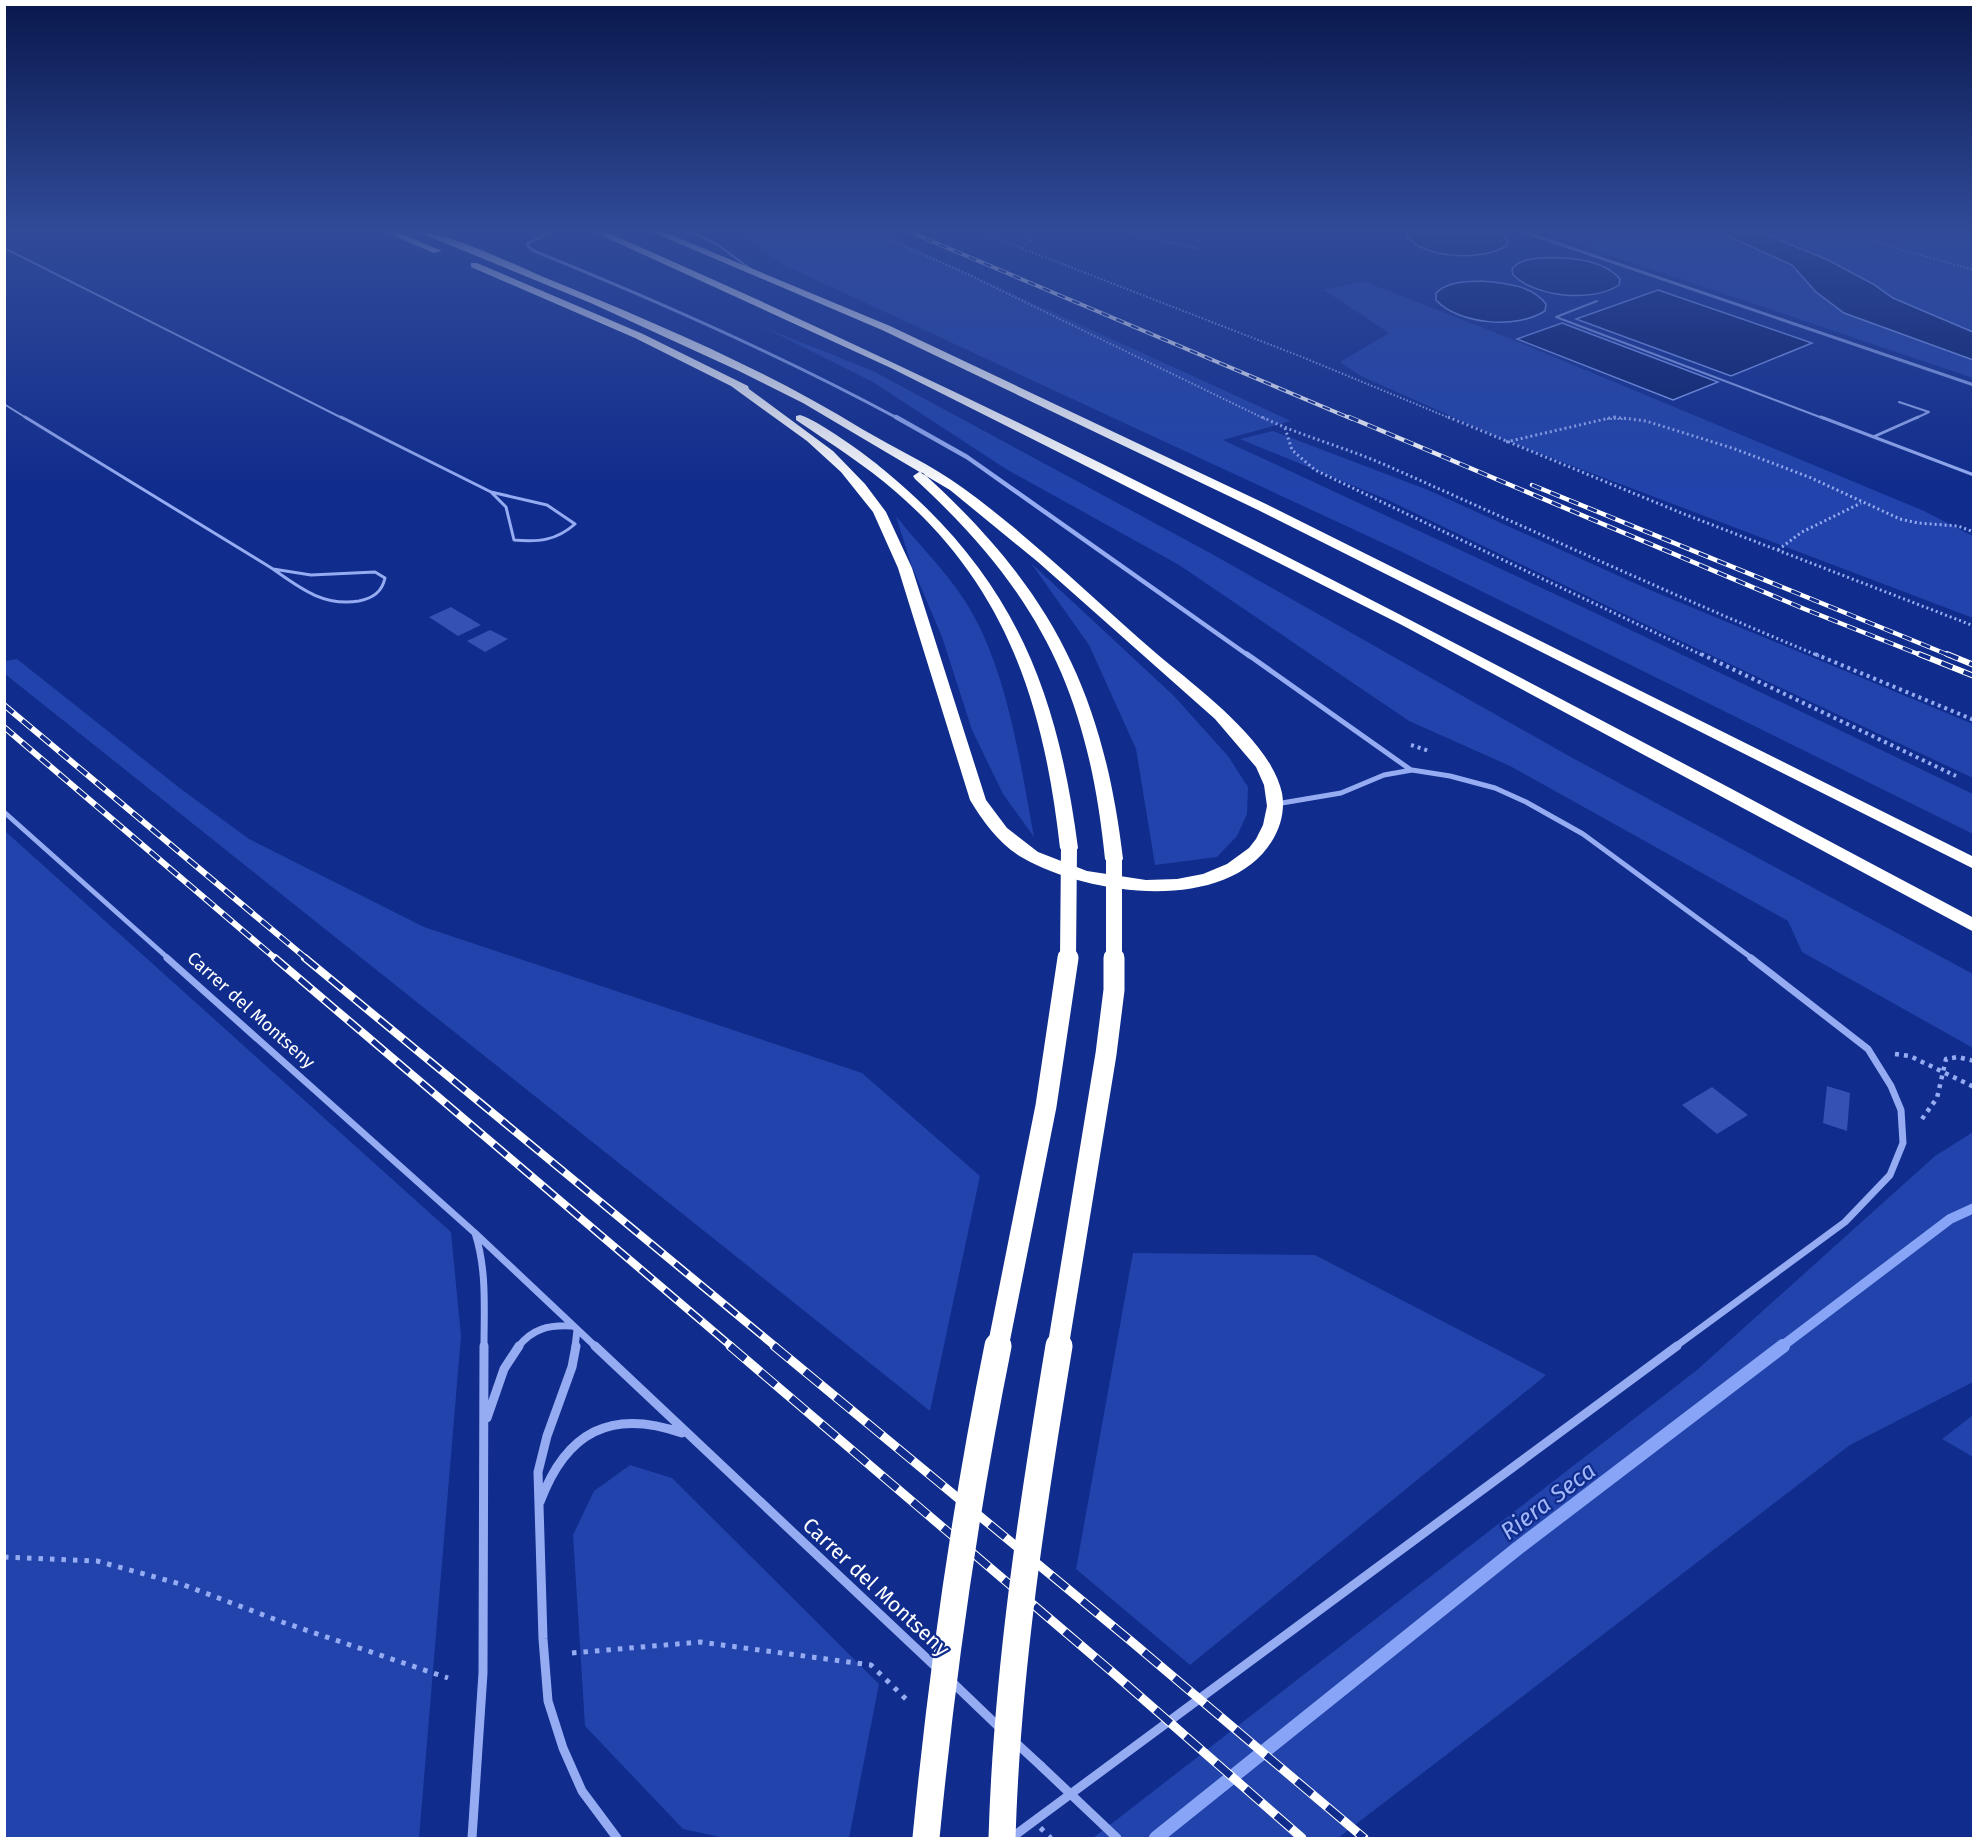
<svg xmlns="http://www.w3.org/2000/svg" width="1978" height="1843" font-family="'Fira Sans',sans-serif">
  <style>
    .green { fill: #2143ab }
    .water { fill: #091e67; stroke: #87a4f6; stroke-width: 1.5 }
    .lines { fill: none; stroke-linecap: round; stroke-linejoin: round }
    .stream-far1 { stroke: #87a4f6; stroke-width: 10 }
    .stream { stroke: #87a4f6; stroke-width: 14 }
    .building { fill: #3452b4 }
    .street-tunnel { stroke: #344c9d; stroke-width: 3; stroke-dasharray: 3 1.5; stroke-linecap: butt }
    .path-far4 { stroke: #96acf2; stroke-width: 2; stroke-dasharray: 1.5 2; stroke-linecap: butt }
    .path-far3 { stroke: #96acf2; stroke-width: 3; stroke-dasharray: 2 3; stroke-linecap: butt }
    .path-far2 { stroke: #96acf2; stroke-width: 4; stroke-dasharray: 3 4; stroke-linecap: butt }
    .path-far1 { stroke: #96acf2; stroke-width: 4.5; stroke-dasharray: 4 5; stroke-linecap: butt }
    .path { stroke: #96acf2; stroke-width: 5; stroke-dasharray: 4.5 7; stroke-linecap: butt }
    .lane-far1 { stroke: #96acf2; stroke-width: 2 }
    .lane { stroke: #96acf2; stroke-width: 3 }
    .street-far4 { stroke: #96acf2; stroke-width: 3 }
    .street-far3 { stroke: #96acf2; stroke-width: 4.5 }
    .street-far2 { stroke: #96acf2; stroke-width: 5 }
    .street-far1 { stroke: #96acf2; stroke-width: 7 }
    .street { stroke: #96acf2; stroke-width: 9 }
    .highway { fill: #fff; fill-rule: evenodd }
    .rail-far4-casing { stroke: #fff; stroke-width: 4 }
    .rail-far3-casing { stroke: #fff; stroke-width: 4.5 }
    .rail-far2-casing { stroke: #fff; stroke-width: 6 }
    .rail-far1-casing { stroke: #fff; stroke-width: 8 }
    .rail-casing { stroke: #fff; stroke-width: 9 }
    .rail-far4 { stroke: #102c8c; stroke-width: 2; stroke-dasharray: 8; stroke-linecap: butt }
    .rail-far3 { stroke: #102c8c; stroke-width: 3; stroke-dasharray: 10; stroke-linecap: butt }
    .rail-far2 { stroke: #102c8c; stroke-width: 4; stroke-dasharray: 12; stroke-linecap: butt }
    .rail-far1 { stroke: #102c8c; stroke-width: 5; stroke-dasharray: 16; stroke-linecap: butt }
    .rail { stroke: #102c8c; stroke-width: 7; stroke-dasharray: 20; stroke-linecap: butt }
    .path-bridge { stroke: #96acf2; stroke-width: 5; stroke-dasharray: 4.5 7; stroke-linecap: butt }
    .street-bridge { stroke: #96acf2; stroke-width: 9 }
    .highway-bridge-far2 { stroke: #fff; stroke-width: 16 }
    .highway-bridge-far1 { stroke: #fff; stroke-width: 21 }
    .highway-bridge { stroke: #fff; stroke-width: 27 }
    .labels { text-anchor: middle; stroke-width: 4.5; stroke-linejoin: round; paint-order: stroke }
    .street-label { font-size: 18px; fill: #fff; stroke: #102c8c }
    .near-street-label { font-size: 21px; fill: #fff; stroke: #102c8c }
    .near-water-label { font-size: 24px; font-style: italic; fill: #a1b7fa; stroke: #102c8c }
  </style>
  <rect width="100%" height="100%" fill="#102c8c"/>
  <!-- green -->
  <path class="green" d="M740 232H878L1291 421 1223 440 1570 601 1973 794V834L1400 551 782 264Z
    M1541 232H1718L1792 265 1816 292 1844 313 1973 360V378Z
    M1759 232H1973V332L1893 298 1873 284 1828 260Z
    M1363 281 1499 334 1924 511 1973 536V618L1507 441 1361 376 1340 362 1389 333 1324 290Z
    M763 327 873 371 1212 554 1569 756 1973 974V1048L1802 952 1788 921 1510 766 1409 721 1179 565 1006 469 873 382Z
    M1273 431 1428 490 1650 590 1973 724V778L1653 628 1388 500 1240 439Z
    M896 516C918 544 946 571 965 601 1007 666 1020 762 1034 837L1003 794 972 730 942 637 911 564Z
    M1031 563 1174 696 1228 756 1248 787 1247 814 1237 836 1217 857 1155 865 1136 749 1089 645Z
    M17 659 181 789 249 839 424 927 862 1073 980 1176 930 1411 5 674V661Z
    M5 831 451 1232 461 1336 419 1838H5Z
    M1973 1132V1382L1850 1445 1338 1838H1093L1697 1370 1935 1156Z
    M1133 1253 1315 1255 1546 1375 1190 1665 1076 1569Z
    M1973 1415V1457L1942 1439Z
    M630 1465 672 1478 879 1684 849 1838H724L683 1829 585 1726 573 1535 594 1491Z"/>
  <!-- water -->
  <path class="water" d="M1407 232H1499L1508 241 1506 246C1481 261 1428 259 1407 237Z
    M1719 232H1759L1828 260 1873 284 1893 298 1973 332V360L1844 313 1816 292 1792 265Z
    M1540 258C1566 257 1602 258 1620 279L1619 285C1592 303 1536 297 1513 275L1512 269 1517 264 1526 260Z
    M1482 281C1504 283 1532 285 1546 304L1545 311C1517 329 1459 325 1436 300V293C1448 281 1466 282 1482 281Z
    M1658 290 1812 343 1731 376 1576 319Z
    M1562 323 1718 382 1673 400 1517 339Z"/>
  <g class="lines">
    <!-- stream-far1 -->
    <path class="stream-far1" d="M1781 1347 1950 1219 1974 1208"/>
    <!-- stream -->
    <path class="stream" d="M1156 1838 1518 1548 1783 1346"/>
  </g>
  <!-- building -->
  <path class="building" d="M451 607 481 625 458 636 429 617Z
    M490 630 508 639 485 652 467 641Z
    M1827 1086 1850 1093 1847 1131 1823 1123Z
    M1712 1087 1748 1115 1717 1134 1682 1105Z"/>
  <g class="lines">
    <!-- street-tunnel -->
    <path class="street-tunnel" d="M545 235 554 232"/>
    <!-- path-far4 -->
    <path class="path-far4" d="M872 232 963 272 1265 419
      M980 232 1302 357 1452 419
      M1127 232 1199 249
      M1839 232 1974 270
      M1022 248 1030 241V232
      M1607 419H1626"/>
    <!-- path-far3 -->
    <path class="path-far3" d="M1262 417C1303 437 1348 448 1390 467 1532 530 1674 596 1819 656
      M1448 417 1684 514 1974 626
      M1614 417 1646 421 1735 449 1809 477 1900 519 1918 523 1958 526 1974 532
      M1285 428 1292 450 1315 470 1704 656
      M1506 442 1614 417
      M1778 550 1802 532 1861 503"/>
    <!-- path-far2 -->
    <path class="path-far2" d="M1701 654 1956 776
      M1815 654 1974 720
      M1411 745 1429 751"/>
    <!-- path-far1 -->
    <path class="path-far1" d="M1895 1054 1910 1056 1974 1087
      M1922 1119 1937 1098 1946 1059 1958 1057 1974 1061"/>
    <!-- path -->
    <path class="path" d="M4 1557 97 1561 184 1585 282 1622 448 1678
      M572 1653 700 1642 871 1665 910 1703"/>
    <!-- lane-far1 -->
    <path class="lane-far1" d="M691 232 718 245 752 270
      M4 248 344 419
      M1597 301 1556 317 1825 419
      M1899 402 1929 412 1914 419
      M4 404 28 419"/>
    <!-- lane -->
    <path class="lane" d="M25 417 273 569
      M341 417 491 492
      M1821 417 1974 475
      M1873 437 1918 417
      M491 492 547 505 575 524C556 541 538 542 514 540L506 507Z
      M273 569 311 575 375 572 385 578C382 592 373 598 359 601 324 607 300 588 273 569Z"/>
    <!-- street-far4 -->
    <path class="street-far4" d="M1524 232 1974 385
      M545 235 528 243V246L534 251C658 301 780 355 899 419"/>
    <!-- street-far3 -->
    <path class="street-far3" d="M896 417 967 457 1249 656"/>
    <!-- street-far2 -->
    <path class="street-far2" d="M1247 654 1411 770
      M1276 804 1341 793 1384 775 1412 770 1450 776 1495 788 1526 802 1583 834 1753 959
      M4 812 169 959"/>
    <!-- street-far1 -->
    <path class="street-far1" d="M167 958 475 1233 596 1347
      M475 1233C487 1270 484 1308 484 1347
      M518 1347C532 1329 548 1325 571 1326
      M575 1347 577 1330
      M1675 1347 1845 1222 1890 1175 1903 1143 1901 1110 1891 1086 1868 1049 1751 958"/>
    <!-- street -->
    <path class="street" d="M576 1346 572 1367 547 1436 538 1472 543 1639 548 1701 563 1748 582 1791 617 1838
      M595 1346 938 1669
      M487 1418 504 1369 519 1346
      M540 1502C566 1432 611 1408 682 1433
      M952 1682 1001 1729
      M1015 1742 1041 1766
      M472 1838 483 1673 484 1346
      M1011 1838 1677 1346"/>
    <!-- highway -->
    <path class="highway" d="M385 232H397L442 251 434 253Z
      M418 232C447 232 511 263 541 276 651 321 761 367 862 429 896 449 932 465 963 488 1032 538 1092 598 1157 654 1196 687 1271 741 1282 793 1285 810 1281 826 1272 841 1226 915 1087 895 1023 858 1000 845 984 823 970 800L898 568 873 512 841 472 807 441 731 386 635 338 471 267V263H477L643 334 748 386 749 389 833 451 865 484 886 512 912 568 986 800 1007 828 1038 852 1087 871 1146 880 1177 879 1203 874 1227 864 1249 848 1256 839 1263 825 1267 806 1264 785 1256 767 1215 719 1038 562 950 490 803 403 739 371 593 304Z
      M594 232H606C1074 436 1523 678 1974 918V932L1400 624 891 368Z
      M652 232H664L890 326 1266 504 1974 857V869L1258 510 882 330Z
      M800 415C818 420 868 456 884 470 1012 575 1057 687 1078 848L1075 852H1063L1060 848C1044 706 1008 589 896 492 865 465 830 443 796 420V416Z
      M919 472 923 473C1050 588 1103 690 1123 859L1120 863H1108L1105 859C1088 691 1039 593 915 479L913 476Z"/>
    <defs>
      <path id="rail-far4" d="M910 232 1352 419"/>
      <path id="rail-far3" d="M1349 417 1802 608 1923 656
        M1532 485 1951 656"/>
      <path id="rail-far2" d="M1919 654 1974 676
        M1947 654 1974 665
        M4 705 307 959
        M4 727 276 959"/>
      <path id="rail-far1" d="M275 958 732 1347
        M305 958 776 1347"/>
      <path id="rail" d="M730 1346 1111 1671 1302 1838
        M774 1346 1132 1642 1364 1838"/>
    </defs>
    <!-- rail-far4 casing -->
    <use href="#rail-far4" class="rail-far4-casing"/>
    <!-- rail-far3 casing -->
    <use href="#rail-far3" class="rail-far3-casing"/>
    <!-- rail-far2 casing -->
    <use href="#rail-far2" class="rail-far2-casing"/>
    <!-- rail-far1 casing -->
    <use href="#rail-far1" class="rail-far1-casing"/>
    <!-- rail casing -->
    <use href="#rail" class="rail-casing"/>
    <!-- rail-far4 -->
    <use href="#rail-far4" class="rail-far4"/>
    <!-- rail-far3 -->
    <use href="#rail-far3" class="rail-far3"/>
    <!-- rail-far2 -->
    <use href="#rail-far2" class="rail-far2"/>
    <!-- rail-far1 -->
    <use href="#rail-far1" class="rail-far1"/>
    <!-- rail -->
    <use href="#rail" class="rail"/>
    <!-- path-bridge -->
    <path class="path-bridge" d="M1032 1820 1051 1838"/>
    <!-- street-bridge -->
    <path class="street-bridge" d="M1041 1766 1117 1838"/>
    <!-- highway-bridge-far2 -->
    <path class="highway-bridge-far2" d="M1114 859V959
      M1068 959 1069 848"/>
    <!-- highway-bridge-far1 -->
    <path class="highway-bridge-far1" d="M998 1347 1046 1106 1068 958
      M1058 1347 1106 1054 1114 990V958"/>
    <!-- highway-bridge -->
    <path class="highway-bridge" d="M926 1838C942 1672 965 1509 998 1346
      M1002 1838C1007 1672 1032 1509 1059 1346"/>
  </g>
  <!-- sky -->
  <linearGradient id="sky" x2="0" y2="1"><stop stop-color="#09184d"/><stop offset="0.47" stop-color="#314b99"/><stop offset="1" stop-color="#314b99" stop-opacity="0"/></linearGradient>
  <rect width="1978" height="490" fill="url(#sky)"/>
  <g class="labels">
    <!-- street labels -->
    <g class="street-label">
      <text transform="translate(251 1010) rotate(42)" y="6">Carrer del Montseny</text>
    </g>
    <!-- near-street labels -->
    <g class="near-street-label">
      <text transform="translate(876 1587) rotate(43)" y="7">Carrer del Montseny</text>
    </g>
    <!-- near-water labels -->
    <g class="near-water-label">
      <text transform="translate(1548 1501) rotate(-37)" y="8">Riera Seca</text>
    </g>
  </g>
  <!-- border -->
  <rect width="1978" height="1843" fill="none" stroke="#ffffff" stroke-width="12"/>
</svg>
